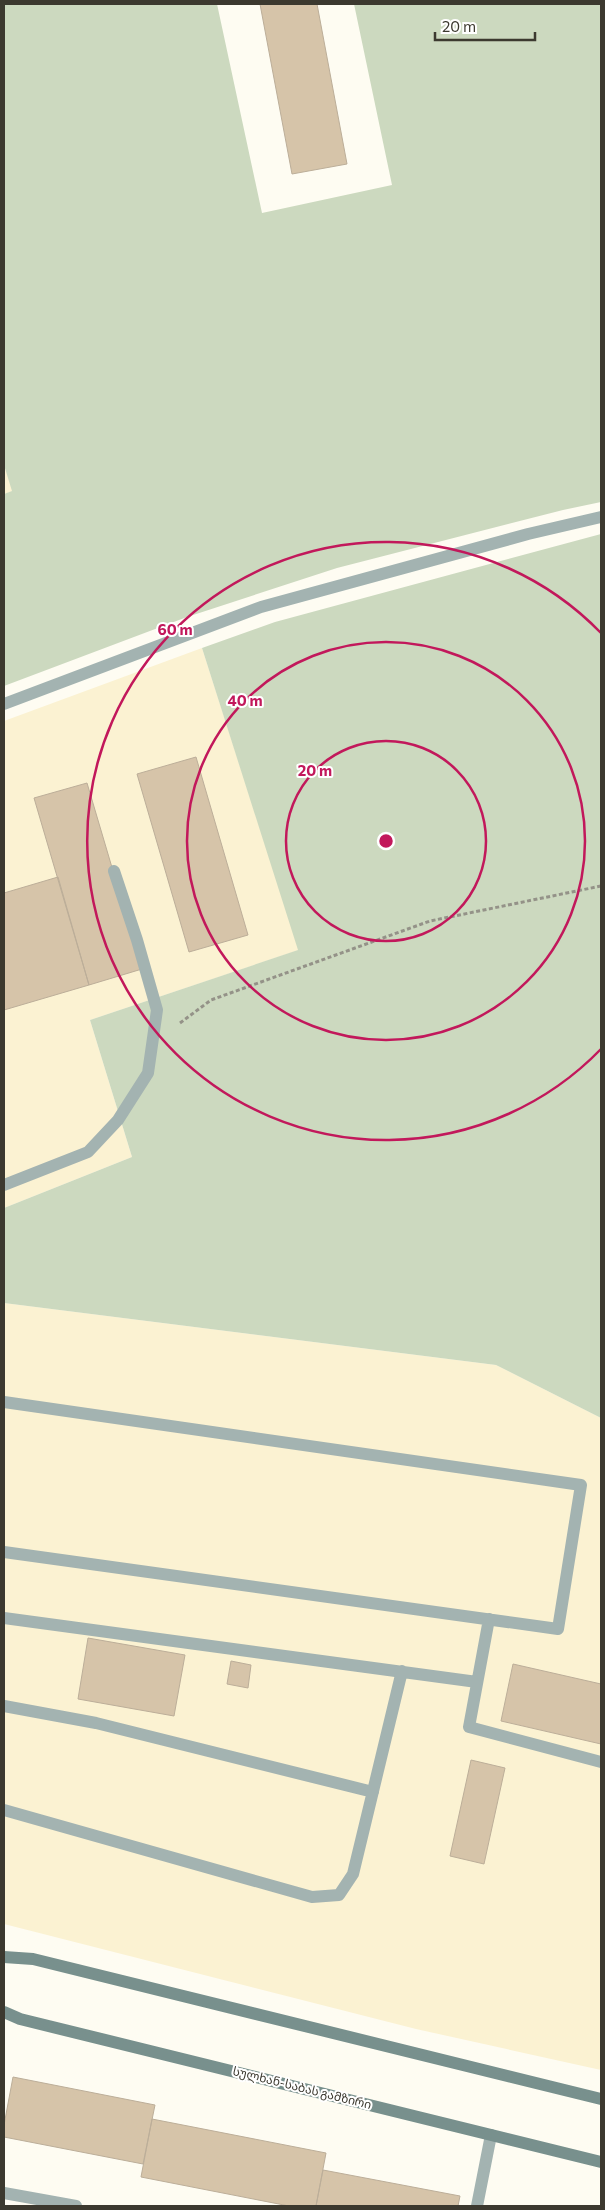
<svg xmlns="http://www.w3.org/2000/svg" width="605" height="2210" font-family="Commissioner,'Noto Sans Georgian',sans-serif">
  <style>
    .built { fill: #fbf2d2 }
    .green { fill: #ccd9bf }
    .building { fill: #d6c4a9; stroke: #bcae99 }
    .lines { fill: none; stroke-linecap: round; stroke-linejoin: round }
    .path { stroke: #949288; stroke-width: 3; stroke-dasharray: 4 2.5; stroke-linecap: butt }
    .service { stroke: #a3b3b1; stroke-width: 12 }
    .minor { stroke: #a3b3b1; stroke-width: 12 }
    .secondary { stroke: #78908d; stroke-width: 12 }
    .ring { fill: none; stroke: #c2185b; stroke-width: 2.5 }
    .labels { text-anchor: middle; stroke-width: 4; stroke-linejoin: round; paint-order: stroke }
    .street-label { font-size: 12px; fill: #3c392f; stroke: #fff }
    .centre { fill: #c2185b; stroke: #fff; stroke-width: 2.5 }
    .ring-label { font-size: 15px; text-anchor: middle; font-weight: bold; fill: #c2185b; stroke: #fff; stroke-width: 4; stroke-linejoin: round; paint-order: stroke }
  </style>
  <rect width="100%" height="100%" fill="#fefcf2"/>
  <!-- built -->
  <path class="built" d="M4 465 13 491 4 494Z
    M202 648 299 950 90 1020 132 1157 4 1208V721Z
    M4 1303 496 1365 601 1418V2070L416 2029 4 1924Z"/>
  <!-- green -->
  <path class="green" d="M4 4H217L262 213 392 185 354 4H601V502L563 510 337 568 187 617 4 686V494L12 491 4 465Z
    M601 534V1418L496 1365 4 1303V1208L132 1157 90 1020 298 950 202 648 275 622Z"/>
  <!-- building -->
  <path class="building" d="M260 4H317L347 164 292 174Z
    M196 757 248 935 189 952 137 774Z
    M87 783 142 969 89 985 34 798Z
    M58 877 89 985 4 1010V893Z
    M88 1638 185 1655 174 1716 78 1699Z
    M231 1661 251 1665 248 1688 227 1684Z
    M513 1664 601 1684V1744L501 1721Z
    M471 1760 505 1768 484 1864 450 1856Z
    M13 2077 155 2105 143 2164 4 2137V2125Z
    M152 2119 326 2153 316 2206H289L141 2177Z
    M323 2170 460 2196 458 2206H316Z"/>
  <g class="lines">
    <!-- path -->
    <path class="path" d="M180 1023 211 1000 430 921 601 886"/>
    <!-- service -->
    <path class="service" d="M4 1185 88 1152 118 1120 148 1073 157 1010 137 940 114 871
      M4 1402 581 1485 558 1629 4 1552
      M4 1618 477 1682
      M489 1619 469 1727 601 1762
      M4 1706 96 1723 373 1792
      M4 1810 312 1897 339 1895 353 1874 402 1671
      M4 2193 76 2206
      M477 2206 491 2135"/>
    <!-- minor -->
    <path class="minor" d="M4 704 261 607 528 534 601 517"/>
    <!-- secondary -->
    <path class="secondary" d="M4 1957 33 1959 601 2099
      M4 2012 20 2019 601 2162"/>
  </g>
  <!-- distance rings -->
  <g class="ring">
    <circle cx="386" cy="841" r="100"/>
    <circle cx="386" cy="841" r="199"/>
    <path d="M601 1049A299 299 0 1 1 601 633"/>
  </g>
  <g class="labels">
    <!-- street labels -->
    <g class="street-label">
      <text transform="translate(302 2088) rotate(14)" y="4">სულხან-საბას გამზირი</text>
    </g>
  </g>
  <circle cx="386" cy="841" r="8" class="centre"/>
  <g class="ring-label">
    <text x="175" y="635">60 m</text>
    <text x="245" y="706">40 m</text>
    <text x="315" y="776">20 m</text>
  </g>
  <!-- border -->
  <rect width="605" height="2210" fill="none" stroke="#3c392f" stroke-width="10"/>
  <!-- scale -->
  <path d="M435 32v8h100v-8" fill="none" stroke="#3c392f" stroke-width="2.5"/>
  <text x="442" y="32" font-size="15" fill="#3c392f" stroke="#ffffff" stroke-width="4" paint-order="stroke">20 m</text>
</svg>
